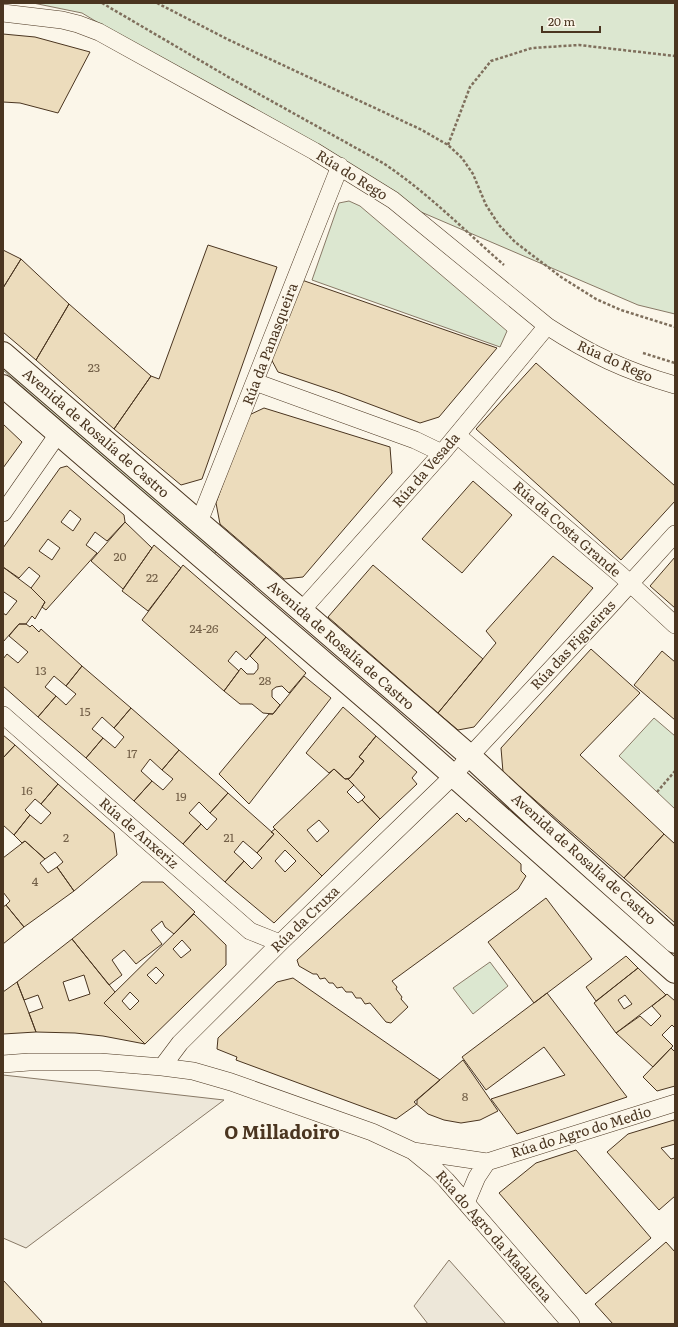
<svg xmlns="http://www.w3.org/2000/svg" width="678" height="1327" font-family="Literata,serif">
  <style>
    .green { fill: #dce7d0; stroke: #887966 }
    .parking { fill: #ede7d9; stroke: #887966 }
    .building { fill: #ecdcbc; stroke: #4a3520; fill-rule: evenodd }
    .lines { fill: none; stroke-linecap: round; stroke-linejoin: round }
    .minor-casing { stroke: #4a3520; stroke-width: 18 }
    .trunk-casing { stroke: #4a3520; stroke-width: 24 }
    .path { stroke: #7f6f5c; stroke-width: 2.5; stroke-dasharray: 3 2; stroke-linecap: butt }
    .minor { stroke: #fbf6e9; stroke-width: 17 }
    .trunk { stroke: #fbf6e9; stroke-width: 22 }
    .labels { text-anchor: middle; stroke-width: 3; stroke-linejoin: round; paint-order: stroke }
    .number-label { font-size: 12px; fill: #725f47 }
    .street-label { font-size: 14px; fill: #4a3520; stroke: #fbf6e9 }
    .district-label { font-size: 18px; font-weight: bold; fill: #4a3520; stroke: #fbf6e9 }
  </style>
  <rect width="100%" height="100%" fill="#fbf6e9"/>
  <!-- green -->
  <path class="green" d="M33 3H675V314L638 305 393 200 82 13Z
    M349 201 360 206 507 331 500 347 312 280 339 203Z
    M3 364 217 551 214 554 3 370Z
    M654 718 675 736V809L619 756Z
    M490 962 508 986 473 1014 453 988Z"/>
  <!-- parking -->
  <path class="parking" d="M3 1075 224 1100 26 1248 3 1238Z
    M449 1260 506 1324H428L414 1306Z"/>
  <!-- building -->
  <path class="building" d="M3 34 35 37 90 52 58 113 20 103 3 102Z
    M208 245 277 267 202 479 181 485 114 429 151 376 159 379Z
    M3 250 21 259 3 288Z
    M21 259 69 304 36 360 3 332V288Z
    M296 278 497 348 439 417 420 423 340 393 278 372 269 355Z
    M69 304 151 376 114 429 36 360Z
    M536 363 675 486V501L621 560 476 429Z
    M264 408 390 447 392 473 303 577 284 579 220 524 216 503 247 416Z
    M3 424 22 442 3 468Z
    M67 466 124 515 125 522 107 541 95 532 86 545 97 553 46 610 42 607 45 602 31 588 40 576 29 567 19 578 3 567V548L60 468ZM70 510 81 519 73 531 61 522ZM48 539 60 548 52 560 39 551Z
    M473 481 512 515 462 573 422 539Z
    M125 522 152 548 123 589 91 561Z
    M154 545 181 568 148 611 122 591Z
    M553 556 593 588 474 727 458 730 438 713 496 643 486 631Z
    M675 557V608L650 586Z
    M183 565 266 637 246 660 236 651 228 661 239 671 224 691 142 620Z
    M373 565 483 659 438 713 328 617Z
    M3 567 31 588 45 602 35 619 32 616 26 624H19L3 642V613L6 615 17 601 4 592 3 594Z
    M19 624H26L30 627 32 625 39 632 41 629 82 666 66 686 54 676 45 687 56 696 38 717 3 686V659L7 654 18 663 28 652 9 636Z
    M266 637 306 673 289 693 282 686 276 687 272 690V697L280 705 273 714 263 713 252 704H240L224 691 241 668 247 674H254L258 669V664L250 656Z
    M591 649 640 693 580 755 664 834 624 878 503 772 501 748Z
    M662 651 675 662V720L634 685Z
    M82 666 131 708 114 728 102 717 92 729 103 738 86 758 38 717 56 696 66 705 76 694 66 686Z
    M304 676 331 698 249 804 219 774 269 714H273Z
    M343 707 376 736 359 757 364 761 350 778 345 779 334 769 329 773 306 753Z
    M131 708 179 750 162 770 150 759 141 771 152 781 134 801 86 758 103 738 115 748 124 737 114 728Z
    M3 735 15 745 3 758Z
    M376 736 417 772 412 778 417 784 380 819 362 800 365 797 348 779 350 778 364 761 359 757Z
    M15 745 58 784 41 804 35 799 25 810 30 815 14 835 3 825V758Z
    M179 750 228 793 210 813 199 802 189 813 201 824 183 844 134 801 152 781 163 790 173 779 162 770Z
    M334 769 345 779H348L354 785 347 792 358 803 362 800 380 819 322 876 273 827ZM319 820 329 831 317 842 307 830Z
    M58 784 114 833 117 855 74 891 57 867 63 862 55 852 45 859 25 841 22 843 14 835 30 815 41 824 51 813 41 804Z
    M228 793 274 834 257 853 243 841 234 852 244 861 225 882 183 844 201 824 207 830 217 819 210 813Z
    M457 813 466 822 469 818 521 864V871L526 876 518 889 392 981 397 987 396 989 402 997 401 999 408 1007 391 1023 386 1022 370 1003 365 1004 361 998H356L352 992H346L342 987 337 988 333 983H329L325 978 320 979 317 974H313L299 966 297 960Z
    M275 829 322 876 274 923 225 882 244 861 252 869 262 858 257 853 274 834 271 832ZM285 850 296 861 285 872 275 861Z
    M664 834 675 844V923L624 878Z
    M25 841 45 859 40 863 48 873 57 867 74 891 24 927 6 905 10 901 3 892V858Z
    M142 882H163L195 912 174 934 165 927 162 921 151 930 162 944 136 964 124 950 112 960 122 975 109 985 72 939Z
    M546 898 592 959 534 1003 488 942Z
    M6 905 24 927 3 944V907Z
    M194 914 226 945V965L145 1044 104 1003ZM182 940 191 950 181 958 173 949ZM156 967 164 975 156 984 147 975ZM130 992 139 1001 130 1010 122 1001Z
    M72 939 115 992 104 1003 145 1044 103 1036 75 1033 36 1032 29 1013 43 1008 38 995 24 1000 17 982ZM84 975 90 994 69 1001 63 982Z
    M626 956 638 968 596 1001 586 987Z
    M638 968 666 995 616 1033 594 1003ZM625 995 632 1004 624 1009 618 1000Z
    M293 978 440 1080 417 1100V1104L396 1119 236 1060 237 1057 217 1049 218 1038 277 982Z
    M17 982 24 1000 36 1032 3 1034V992Z
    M547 993 627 1097 517 1134 491 1099 565 1075 544 1047 486 1090 462 1057Z
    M667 994 675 1001V1028L672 1025 662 1035 673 1046 653 1067 616 1033 640 1016 651 1026 661 1016 652 1006Z
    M671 1048 675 1052V1086L657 1091 643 1077Z
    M463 1060 498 1111 480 1120 461 1123 444 1120 428 1114 414 1102Z
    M674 1120 675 1125V1144L661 1148 671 1159 675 1158V1196L659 1210 607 1152 628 1134Z
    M576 1150 651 1238 586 1294 499 1193 536 1163Z
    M666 1242 675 1252V1324H613L595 1304Z
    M3 1280 42 1322 41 1324H3Z"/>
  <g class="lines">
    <defs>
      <path id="minor" d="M3 13 62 20 78 24 99 32 314 151 393 200 547 326C590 354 626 371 675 385
        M255 382 415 440 442 453
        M457 435 621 575 675 625
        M3 513 58 434
        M199 522 340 166
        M301 611 442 453 547 326
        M3 715 250 931 280 943
        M3 1064 29 1062H100L162 1067 193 1071 231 1082 372 1132 413 1151 487 1162 675 1103
        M162 1067 180 1043 280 943 453 776 470 756 608 608 675 534
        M414 1152 436 1170 446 1180 571 1324
        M466 1203 477 1177 487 1162"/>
      <path id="trunk" d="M3 353 470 756 544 825 675 942
        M3 386 386 716 675 972"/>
    </defs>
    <!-- minor casing -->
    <use href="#minor" class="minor-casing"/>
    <!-- trunk casing -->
    <use href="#trunk" class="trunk-casing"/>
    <!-- path -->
    <path class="path" d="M102 3 230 78 383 163C427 192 464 230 504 265
      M157 3 229 40 422 130 448 145 462 158 473 174 486 205 499 225 515 242 561 277 596 299 621 310 675 327
      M448 145 470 87 491 61 532 48 579 45 675 56
      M643 353 675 363
      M657 792 675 771"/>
    <!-- minor -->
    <use href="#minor" class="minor"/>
    <!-- trunk -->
    <use href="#trunk" class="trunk"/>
  </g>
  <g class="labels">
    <!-- number labels -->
    <g class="number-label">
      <text x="94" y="372">23</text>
      <text x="120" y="561">20</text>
      <text x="152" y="582">22</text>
      <text x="204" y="633">24-26</text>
      <text x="41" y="675">13</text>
      <text x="265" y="685">28</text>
      <text x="85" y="716">15</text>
      <text x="132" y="758">17</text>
      <text x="27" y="795">16</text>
      <text x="181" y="801">19</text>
      <text x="66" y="842">2</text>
      <text x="229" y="842">21</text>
      <text x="35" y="886">4</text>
      <text x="465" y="1101">8</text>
    </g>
    <!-- street labels -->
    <g class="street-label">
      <text transform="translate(352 175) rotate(32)" y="5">Rúa do Rego</text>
      <text transform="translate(270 344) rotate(-69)" y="5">Rúa da Panasqueira</text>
      <text transform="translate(615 361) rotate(24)" y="5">Rúa do Rego</text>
      <text transform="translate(96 433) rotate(41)" y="5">Avenida de Rosalía de Castro</text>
      <text transform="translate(426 470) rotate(-49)" y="5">Rúa da Vesada</text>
      <text transform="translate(567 529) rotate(41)" y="5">Rúa da Costa Grande</text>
      <text transform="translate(341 645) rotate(41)" y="5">Avenida de Rosalía de Castro</text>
      <text transform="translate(573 645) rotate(-47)" y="5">Rúa das Figueiras</text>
      <text transform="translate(139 833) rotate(41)" y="5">Rúa de Anxeriz</text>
      <text transform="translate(584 859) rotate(42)" y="5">Avenida de Rosalía de Castro</text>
      <text transform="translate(305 919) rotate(-44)" y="5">Rúa da Cruxa</text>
      <text transform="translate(581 1132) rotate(-17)" y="5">Rúa do Agro do Medio</text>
      <text transform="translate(494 1236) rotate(49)" y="5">Rúa do Agro da Madalena</text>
    </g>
    <!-- district labels -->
    <g class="district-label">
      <text x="282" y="1139">O Milladoiro</text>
    </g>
  </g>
  <!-- border -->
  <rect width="678" height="1327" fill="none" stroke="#4a3520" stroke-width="8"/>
  <!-- scale -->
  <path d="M542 26v6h58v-6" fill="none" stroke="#4a3520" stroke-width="2"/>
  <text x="548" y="26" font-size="12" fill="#4a3520" stroke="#fbf6e9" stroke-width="3" paint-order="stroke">20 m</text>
</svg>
